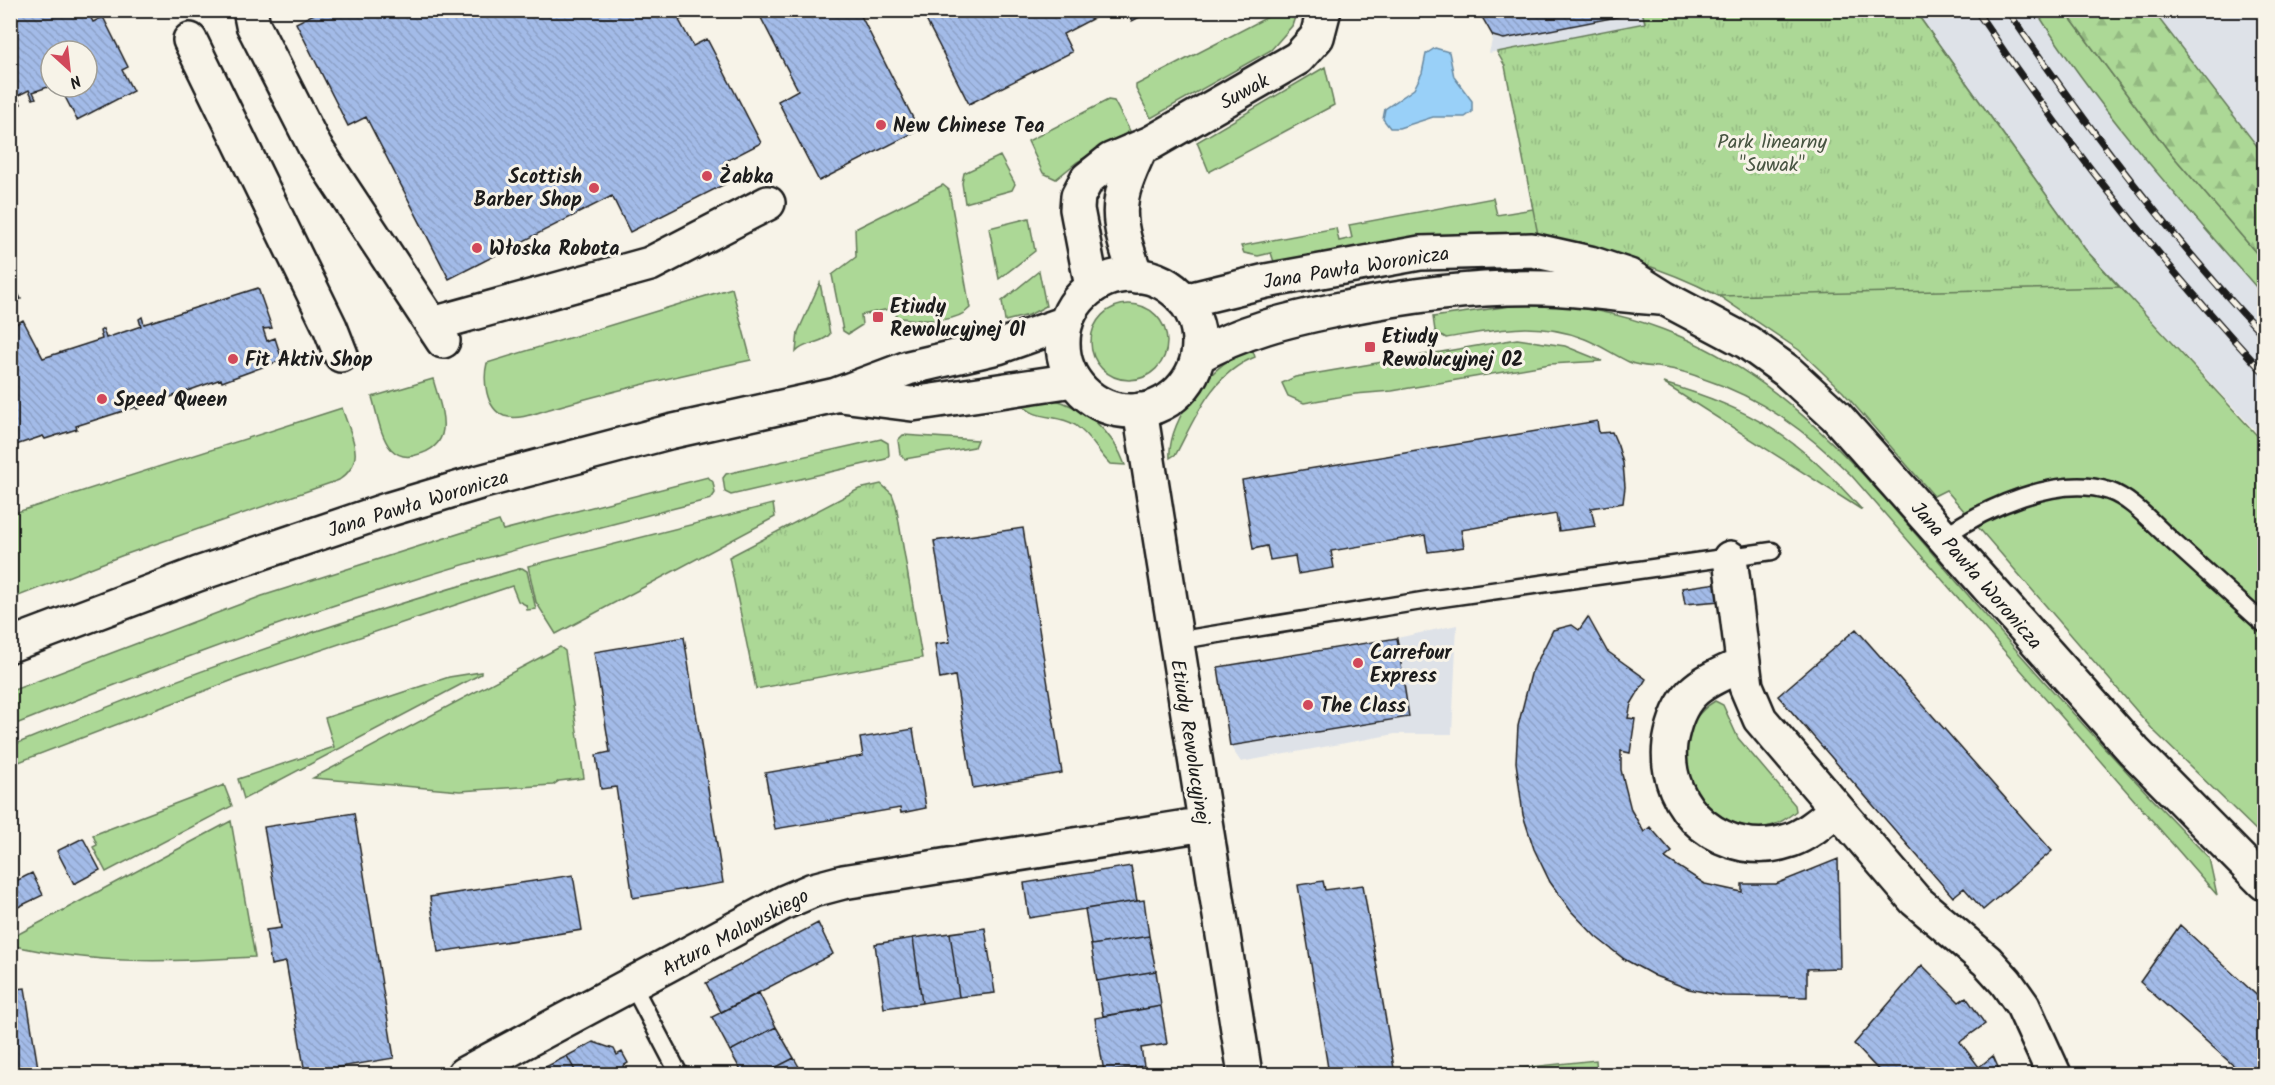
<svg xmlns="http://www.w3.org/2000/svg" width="2275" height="1085" font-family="Kalam,sans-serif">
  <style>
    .built { fill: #dee2e8 }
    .green { fill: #acd896; stroke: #647a59; stroke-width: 1.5 }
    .forest { fill: url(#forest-firs); stroke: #647a59; stroke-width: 1.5 }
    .park { fill: url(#park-tufts); stroke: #647a59; stroke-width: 1.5 }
    .water { fill: #99d0f8; stroke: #6788a0; stroke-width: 1.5 }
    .building { fill: url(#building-back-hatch); stroke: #1c1c1c; stroke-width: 1.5 }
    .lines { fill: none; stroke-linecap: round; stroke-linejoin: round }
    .lane-casing { stroke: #1c1c1c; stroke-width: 21 }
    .street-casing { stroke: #1c1c1c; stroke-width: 38 }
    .secondary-casing { stroke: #1c1c1c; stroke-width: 38 }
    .lane { stroke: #f7f3e8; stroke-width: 16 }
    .street { stroke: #f7f3e8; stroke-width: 33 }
    .secondary { stroke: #f7f3e8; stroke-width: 33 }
    .rail-casing { stroke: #1c1c1c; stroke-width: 7 }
    .rail { stroke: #f7f3e8; stroke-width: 4.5; stroke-dasharray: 14; stroke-linecap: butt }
    .poi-dot { fill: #d1495b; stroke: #f7f3e8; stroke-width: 2 }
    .labels { text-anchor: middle; stroke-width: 6; stroke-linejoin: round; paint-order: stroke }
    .street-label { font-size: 20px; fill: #1c1c1c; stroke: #f7f3e8 }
    .poi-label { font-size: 20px; font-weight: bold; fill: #1c1c1c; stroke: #f7f3e8; text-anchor: start }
    .park-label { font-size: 20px; fill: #475441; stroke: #f7f3e8 }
  </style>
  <defs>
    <pattern id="forest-firs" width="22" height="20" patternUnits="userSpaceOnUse" patternTransform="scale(1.5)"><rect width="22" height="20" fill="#acd896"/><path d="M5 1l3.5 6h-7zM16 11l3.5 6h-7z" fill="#93b981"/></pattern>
    <pattern id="park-tufts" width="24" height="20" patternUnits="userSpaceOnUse" patternTransform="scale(1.5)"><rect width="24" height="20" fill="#acd896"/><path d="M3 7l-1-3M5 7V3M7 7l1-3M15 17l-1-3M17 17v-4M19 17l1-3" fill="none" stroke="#93b981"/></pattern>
    <pattern id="building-back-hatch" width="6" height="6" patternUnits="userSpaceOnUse" patternTransform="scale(1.5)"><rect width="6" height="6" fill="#a3bbe8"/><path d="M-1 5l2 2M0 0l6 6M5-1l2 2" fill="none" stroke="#8ca0c6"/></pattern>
  </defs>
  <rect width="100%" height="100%" fill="#f7f3e8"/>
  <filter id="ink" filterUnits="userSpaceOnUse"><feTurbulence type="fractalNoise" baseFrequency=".0167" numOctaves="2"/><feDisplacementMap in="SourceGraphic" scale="12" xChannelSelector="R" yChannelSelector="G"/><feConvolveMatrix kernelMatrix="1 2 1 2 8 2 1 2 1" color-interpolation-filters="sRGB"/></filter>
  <g filter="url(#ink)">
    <!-- built -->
    <path class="built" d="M1478 11H1642L1645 23 1489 53 1493 36Z
      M1915 11H2036L2059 46 2179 199 2264 296V440L2085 249Z
      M2065 11H2264V262Z
      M1457 625 1452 734H1395L1241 762 1230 746 1218 667 1397 638Z"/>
    <!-- green -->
    <path class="green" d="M1281 10 1297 11 1292 26 1271 50 1151 118 1136 89V85Z
      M1915 11 2085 249 2264 443V838L2154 731 1946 490 1934 496 1843 392 1799 350 1719 296 1679 276 1639 261 1595 249 1276 268 1271 253 1258 256 1244 253 1241 246 1336 228 1339 241 1352 238 1349 225 1493 198 1497 215 1533 209 1530 191Z
      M2036 11H2065L2168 150 2264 262V296C2185 206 2100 112 2036 11Z
      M1325 67 1334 105 1209 172 1197 142Z
      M1108 100 1114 101 1130 131 1077 162 1056 179 1043 173 1028 141Z
      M1000 156 1015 184 1012 190 965 203 962 183 964 173Z
      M943 185 949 190 970 308C953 326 919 319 897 318L894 308 861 315 862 325 848 334 843 331 832 275 856 257 855 229Z
      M1029 218 1035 251 999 279 989 228Z
      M1039 271 1046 306 1029 315 1005 321 1002 301Z
      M820 283 830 334C821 345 806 341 796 352L798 332Z
      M732 288 751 360C685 374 619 389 553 408 539 412 519 421 504 416 485 408 483 379 487 363Z
      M1532 303C1756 315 1853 465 1988 618 2060 700 2133 780 2209 858L2217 895 1851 475C1808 433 1763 398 1704 379 1692 374 1678 370 1665 368 1654 366 1639 367 1629 362 1614 355 1600 345 1585 339 1537 320 1494 330 1446 338L1435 331 1433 317Z
      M1091 342a38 38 0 1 1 76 0a38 38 0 1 1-76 0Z
      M1517 339 1565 346 1602 361 1550 364 1392 391 1355 394 1304 403 1288 396 1282 383 1295 377Z
      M1252 348 1255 357C1212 374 1196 416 1176 454L1170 458C1167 418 1215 359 1252 348Z
      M433 379C441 409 458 445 416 455 407 458 398 456 391 449 380 436 377 413 372 397Z
      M1663 383C1753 408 1801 440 1862 510Z
      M1052 399C1085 407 1113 432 1125 465L1110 464C1097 451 1091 436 1075 425 1056 413 1035 422 1020 402Z
      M342 408C351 437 368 460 339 480L121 556 11 599V514Z
      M903 435 977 440 974 447 905 459 900 454 898 440Z
      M881 439 888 443 889 455 886 459 731 495 725 492 723 478 726 474Z
      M708 477 713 482 715 493 711 499C604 526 497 553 391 587 262 627 136 676 11 726V691L262 596 499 521 503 530Z
      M773 504 775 517 556 634 536 602 528 566Z
      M522 568 527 571 536 609 527 610 526 605 518 601 512 586 241 677 11 765V746C177 677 348 616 522 568Z
      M560 647 565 651 584 778 559 781 553 785 460 791 313 778Z
      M481 672V674L244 799 238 779 334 747 325 718 449 677Z
      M1715 701 1723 705 1738 738 1795 805 1796 811C1720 876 1641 745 1715 701Z
      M224 785 232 806 106 872 93 847 97 845 93 835Z
      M231 821 255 957C170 962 94 965 11 945V938Z
      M1596 1060 1597 1074H1493V1071Z"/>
    <!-- forest -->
    <path class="forest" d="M2065 11H2153L2264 155V262L2168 150Z"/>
    <!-- park -->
    <path class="park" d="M1642 11H1915L2085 249 2119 287 1719 296C1661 266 1604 250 1539 240L1505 66 1497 52 1645 23Z
      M881 484 892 494 896 505 922 658 756 689 729 557 859 489Z"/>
    <!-- water -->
    <path class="water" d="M1435 48 1449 52 1454 77 1472 101V112L1465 117H1433L1399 128H1390L1383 119 1385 109 1414 89 1422 73 1426 54Z"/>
    <!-- building -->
    <path class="building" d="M19 10H87L93 22 103 17 128 67 122 70 133 91 77 120 60 87H87V51H51V86L33 92 36 98 33 99 29 90 17 96 21 104 10 110V15Z
      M312 10H691L694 14 691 16 679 20 693 46 707 39 761 143 724 162 733 180 630 232 612 196 449 279 366 117 348 126 296 23 314 14Z
      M757 10H858L919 130 819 181 778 101 798 90Z
      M921 10H1109L1063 34 1072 52 969 104Z
      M1126 10H1153L1132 21Z
      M1478 10H1631L1632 14 1504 39 1493 36Z
      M10 279 21 299 10 304Z
      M258 288 272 328 263 329 267 341 275 338 283 363 280 364 279 361 222 382 221 379 137 409 136 407 76 426 77 429 45 439 43 436 10 447V313L16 324 23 320 43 358 102 339 100 331 103 329 106 338 141 326 139 319 142 317 144 324Z
      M1597 421 1599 433 1612 432 1618 446 1623 463 1625 487 1623 503 1591 508 1595 526 1559 531 1556 514 1461 530 1464 547 1444 550 1428 552 1425 535 1331 551 1334 568 1298 574 1295 556 1270 560 1267 546 1253 549 1242 480Z
      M1023 528 1062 773 973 788 955 676 940 679 935 644 950 642 934 541Z
      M1717 583 1720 601 1685 604 1682 588Z
      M1588 617 1607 651 1646 679 1631 704 1628 718 1635 719 1630 753 1621 751V770L1631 810 1644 832 1650 827 1672 852 1665 858 1705 884 1742 892V884H1776L1838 859 1840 968 1807 969V997L1724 996 1689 989 1655 976 1624 959 1596 937 1571 911 1550 882 1534 849 1523 815 1516 762 1518 726 1531 674 1553 630 1572 625 1579 630Z
      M1856 629 2052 851 1983 910 1964 888 1953 897 1778 696Z
      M684 637 723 883 633 898 616 787 601 789 596 755 610 752 594 652Z
      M1397 638 1409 717 1230 746 1218 667Z
      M913 729 926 808 901 813 900 808 775 829 765 773 863 756 860 738Z
      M354 813 394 1058 305 1073 286 962 271 965 266 930 281 928 264 827Z
      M83 838 100 870 74 884 57 851Z
      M1131 866 1137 901 1029 918 1024 883Z
      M32 873 43 895 12 910 10 884Z
      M573 875 582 930 438 952 430 897Z
      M1323 881 1325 890 1363 885 1395 1074H1329L1298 885Z
      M1144 900 1149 936 1091 945 1085 909Z
      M818 923 833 954 721 1012 706 983Z
      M2180 925 2264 1002V1074H2243L2140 982Z
      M985 928 995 993 959 997 950 933Z
      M950 933 959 997 922 1003 913 938Z
      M1149 936 1156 971 1097 981 1091 945Z
      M913 938 922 1003 884 1008 875 944Z
      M1922 965 1959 1002 1966 997 1985 1024 1960 1042 1979 1067 1993 1056 2001 1074H1882L1854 1044Z
      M1156 971 1161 1006 1103 1016 1097 981Z
      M25 988 39 1074H10V990Z
      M759 993 776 1027 730 1051 712 1017Z
      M1161 1006 1167 1044 1141 1048 1144 1066 1104 1072 1095 1018Z
      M776 1027 794 1058 763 1074H743L730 1051Z
      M593 1042 614 1049 617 1055 622 1052 628 1063 623 1066 627 1074H577L567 1056Z
      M567 1056 577 1074H532Z
      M794 1058 803 1074H763Z"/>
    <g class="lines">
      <defs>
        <path id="lane" d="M1943 537C1985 508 2058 474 2109 491 2132 499 2152 523 2170 539 2201 567 2233 596 2264 624
          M1175 641 1428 600 1772 551
          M633 986 679 1074"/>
        <path id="street" d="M250 10 253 25 315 147 443 341
          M190 40 330 327 341 355
          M1136 276C1116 218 1113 205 1140 149
          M1092 287 1077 209 1078 196 1087 179 1111 160 1151 143 1298 58 1317 37 1324 10
          M433 324 650 264 768 203
          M1140 410 1245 1074
          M1730 558 1746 686 1760 719 1915 900 1987 961 2006 982 2023 1006 2054 1074
          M1743 664C1726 672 1705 680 1692 693 1679 706 1673 726 1670 743 1662 810 1726 863 1791 840 1808 834 1822 821 1836 810
          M464 1074 785 902 813 890 843 882 1205 824"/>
        <path id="secondary" d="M1063 343a68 68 0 1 1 136 0a68 68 0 1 1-136 0Z
          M1184 301 1266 281 1420 253 1532 250 1590 263 1629 276 1664 298 1747 342 1787 371 1836 416 2134 751 2264 883
          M1198 356C1242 331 1287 320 1336 310 1405 296 1474 286 1545 288 1583 289 1621 296 1659 298
          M841 395 912 404 1074 380
          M10 645 198 574 390 509 480 482 669 432 836 395 908 368 998 347 1066 323"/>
      </defs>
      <!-- lane casing -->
      <use href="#lane" class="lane-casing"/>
      <!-- street casing -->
      <use href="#street" class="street-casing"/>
      <!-- secondary casing -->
      <use href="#secondary" class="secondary-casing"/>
      <!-- lane -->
      <use href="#lane" class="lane"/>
      <!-- street -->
      <use href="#street" class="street"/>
      <!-- secondary -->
      <use href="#secondary" class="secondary"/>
      <defs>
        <path id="rail" d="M1976 10C2062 139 2159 259 2264 373
          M2007 10C2085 124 2169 236 2264 336"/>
      </defs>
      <!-- rail casing -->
      <use href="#rail" class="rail-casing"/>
      <!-- rail -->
      <use href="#rail" class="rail"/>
    </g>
  </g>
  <!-- markers -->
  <g class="poi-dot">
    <circle cx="881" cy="125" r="6"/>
    <circle cx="707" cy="176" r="6"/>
    <circle cx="594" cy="188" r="6"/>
    <circle cx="477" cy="248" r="6"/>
    <rect x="872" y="311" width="12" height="12" rx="3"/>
    <rect x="1364" y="341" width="12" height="12" rx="3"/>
    <circle cx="233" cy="359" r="6"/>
    <circle cx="102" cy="399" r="6"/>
    <circle cx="1358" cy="663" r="6"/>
    <circle cx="1308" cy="705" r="6"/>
  </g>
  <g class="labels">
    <!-- street labels -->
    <g class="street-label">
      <text transform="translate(1244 91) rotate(-29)" y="7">Suwak</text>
      <text transform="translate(1356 267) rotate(-9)" y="7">Jana Pawła Woronicza</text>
      <text transform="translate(418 503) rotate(-17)" y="7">Jana Pawła Woronicza</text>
      <text transform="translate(1977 575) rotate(49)" y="7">Jana Pawła Woronicza</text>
      <text transform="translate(1191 742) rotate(81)" y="7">Etiudy Rewolucyjnej</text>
      <text transform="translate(735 932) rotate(-28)" y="7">Artura Malawskiego</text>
    </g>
    <!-- poi labels -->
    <g class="poi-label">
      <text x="893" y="132">New Chinese Tea</text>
      <text x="582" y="183" text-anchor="end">Scottish<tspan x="582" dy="23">Barber Shop</tspan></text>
      <text x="719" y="183">Żabka</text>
      <text x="489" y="255">Włoska Robota</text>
      <text x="890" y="313">Etiudy<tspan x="890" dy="23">Rewolucyjnej 01</tspan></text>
      <text x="1382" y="343">Etiudy<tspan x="1382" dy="23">Rewolucyjnej 02</tspan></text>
      <text x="245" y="366">Fit Aktiv Shop</text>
      <text x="114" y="406">Speed Queen</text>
      <text x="1370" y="659">Carrefour<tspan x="1370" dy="23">Express</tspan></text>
      <text x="1320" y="712">The Class</text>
    </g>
    <!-- park labels -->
    <g class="park-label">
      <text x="1772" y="148">Park linearny<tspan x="1772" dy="23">"Suwak"</tspan></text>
    </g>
  </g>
  <!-- margin -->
  <rect width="2275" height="1085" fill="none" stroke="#f7f3e8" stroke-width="36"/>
  <rect x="18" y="18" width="2239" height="1049" fill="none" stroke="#1c1c1c" stroke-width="2" filter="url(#ink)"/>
  <!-- north arrow -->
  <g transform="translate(69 69) rotate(153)"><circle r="28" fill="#f7f3e8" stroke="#9f9d96" stroke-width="1.5"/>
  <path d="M0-4.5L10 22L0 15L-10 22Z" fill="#d1495b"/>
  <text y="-9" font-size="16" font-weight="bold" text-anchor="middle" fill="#1c1c1c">N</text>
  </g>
</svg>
